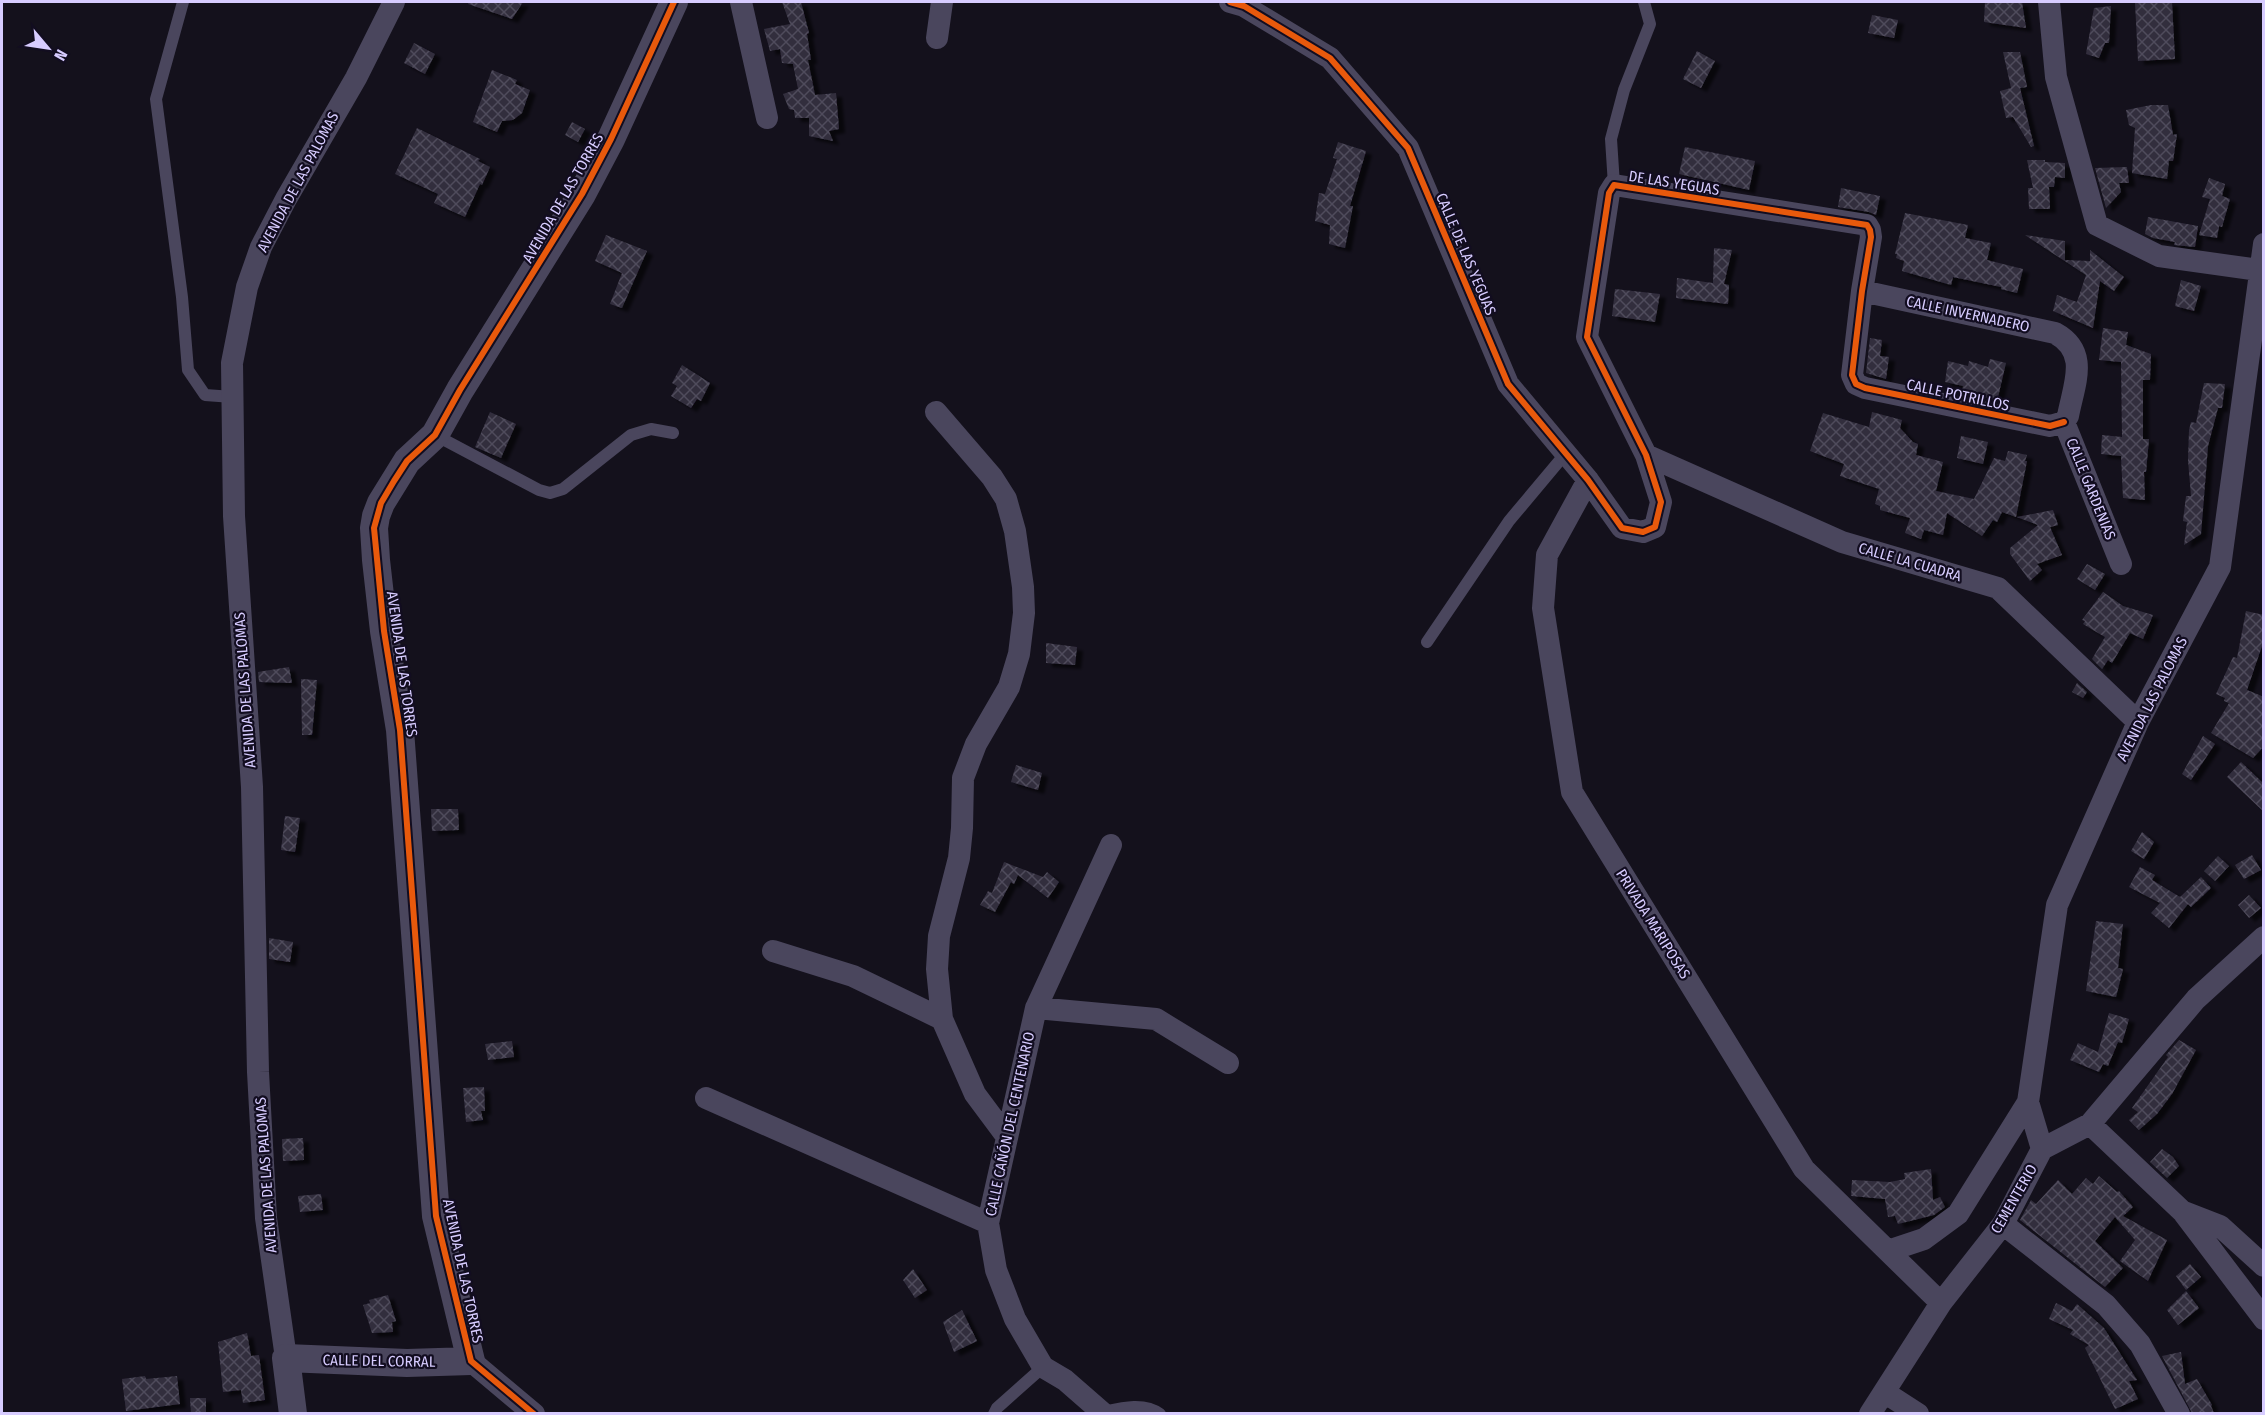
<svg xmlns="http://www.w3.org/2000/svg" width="2265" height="1415" font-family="'Fira Sans Condensed',sans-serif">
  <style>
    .building { fill: url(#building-cross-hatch); filter: url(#shadow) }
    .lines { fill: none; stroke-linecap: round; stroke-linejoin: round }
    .service { stroke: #4a465d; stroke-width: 12 }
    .minor { stroke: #4a465d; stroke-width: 22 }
    .tertiary { stroke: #4a465d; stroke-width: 28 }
    .cycleway-casing { stroke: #120d20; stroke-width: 10 }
    .cycleway { stroke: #e8590c; stroke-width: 6 }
    .labels { text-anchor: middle; stroke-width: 4.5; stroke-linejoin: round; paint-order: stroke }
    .street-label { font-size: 15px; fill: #d7ccff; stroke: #120d20 }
  </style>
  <defs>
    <pattern id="building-cross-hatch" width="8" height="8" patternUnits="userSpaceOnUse" patternTransform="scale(1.5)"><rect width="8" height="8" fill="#322e3e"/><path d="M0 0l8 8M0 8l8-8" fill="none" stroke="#4f4b5b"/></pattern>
    <filter id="shadow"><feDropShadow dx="6" dy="4" stdDeviation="1.5" flood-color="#0009"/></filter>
  </defs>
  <rect width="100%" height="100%" fill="#14111c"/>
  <!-- building -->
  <path class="building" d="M469 2H523L512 19 468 4Z
    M782 2H801L809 33 807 34 811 60H808L815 95 836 93 839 129 829 131 833 141 809 136V118H795L794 110 789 109 783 94 798 89 793 64 782 63 780 49 770 51 764 29 790 24Z
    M1985 2H2022L2026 28 1984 22Z
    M2149 2H2172L2175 59 2138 61 2135 3Z
    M2111 6 2109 43H2105L2099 58 2086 54 2094 8Z
    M1872 15 1898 20 1894 38 1868 33Z
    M414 43 435 54 425 74 404 63Z
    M1697 51 1715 61 1701 88 1683 79Z
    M2003 52H2020L2027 87 2020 88 2034 146 2031 147 2013 117 2006 118 2000 91 2011 88Z
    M492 70 517 80 515 84 530 90 522 113 513 120 502 121 497 132 473 122Z
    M2151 105H2168L2173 135 2177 134 2173 161H2169L2167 179 2132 173 2135 128 2129 125 2126 110Z
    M572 122 585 129 578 142 565 135Z
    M417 128 480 159 478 161 490 167 482 185 480 184 465 217 434 203 438 194 395 174Z
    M1338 142 1366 151 1350 206H1353L1345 248 1329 244 1330 225 1315 221 1319 193 1325 194 1337 159 1333 158Z
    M1685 147 1755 161 1749 190 1679 174Z
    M2027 160H2045V162L2065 163V178L2055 177 2054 187H2049L2050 209H2029L2028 188H2033Z
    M2127 167 2129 183H2119L2121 192 2106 208 2095 168Z
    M2209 178 2225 184 2222 196 2230 199 2222 227 2219 226 2217 238 2199 235 2210 199 2202 197Z
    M1841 188 1880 196 1876 215 1869 212 1838 207Z
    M1905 213 1968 225 1965 238 1991 243 1987 260 2023 269 2017 293 2001 289V287L1953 277 1951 285 1902 271 1904 261 1896 258 1897 254H1895Z
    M2148 217 2198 226 2195 247 2174 245 2175 242 2153 238 2145 234Z
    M606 235 647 251 622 308 610 304 622 273 595 261Z
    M2025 235 2065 241V260L2090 261V250L2124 277 2114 291 2100 281 2093 328 2053 311 2057 295 2077 302 2086 275Z
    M1714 248 1732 250 1724 284 1729 285 1728 304 1676 298 1677 278 1713 283Z
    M2181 280 2201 286 2194 311 2175 306Z
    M1615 289 1660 294 1655 322 1612 316Z
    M2103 328 2128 332 2126 345 2151 354 2150 380H2143V439H2149L2146 472H2144L2145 500 2123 498 2121 456 2101 454 2102 435 2122 437 2121 362 2099 360Z
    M1870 338 1882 340 1880 356 1889 357 1886 379 1866 373Z
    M1990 359 2006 363 1998 397 1996 396 1995 400 1962 391 1963 386 1945 382 1948 361 1968 366 1969 361 1988 367Z
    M682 365 710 383 701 401 697 399 691 408 671 396 677 386 672 383Z
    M2204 383 2225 384 2222 408H2218L2208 446 2201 534 2184 545 2187 522 2183 521 2186 496H2191L2188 460 2189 430 2191 422 2196 423Z
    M490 412 516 424 501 458 475 447Z
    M1872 412 1902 420 1900 428 1913 442 1918 444 1916 455 1943 462 1936 491 1974 499 1994 458 2005 461 2008 451 2027 455 2025 461H2027L2016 517 2002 512 1997 522 1993 520 1982 536 1947 513 1943 535 1924 530 1921 539 1905 533 1910 518 1880 510V506L1875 504 1879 489 1840 476 1844 464 1810 451 1823 413 1869 427Z
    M1961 436 1988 442 1983 464 1957 458Z
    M2053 510 2058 525 2050 527 2062 555 2037 564 2042 570 2030 581 2010 554V548L2038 525 2017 517Z
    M2087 564 2105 574 2095 590 2077 579Z
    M2103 592 2123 606 2153 615 2143 639 2130 633 2112 663 2108 660 2102 669 2092 659 2105 637 2083 624 2085 621 2082 620Z
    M2246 611 2264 615V640L2247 690 2264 697V746L2253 758 2211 733 2229 703 2224 701 2225 698 2216 694 2233 657 2237 658Z
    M1046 643 1077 647 1075 665 1046 663Z
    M289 667 292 683 259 682 258 672Z
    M301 679 317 680 312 735H302Z
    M2077 683 2087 692 2083 698 2072 692Z
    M2203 736 2215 744 2191 780 2182 774Z
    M2241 762 2264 784V812L2227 777Z
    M1016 765 1042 773 1038 790 1011 782Z
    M431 809H458L459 830 432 831Z
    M285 816 300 818 295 852 281 850Z
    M2142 832 2154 842 2144 859 2131 851Z
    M2252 855 2261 870 2244 879 2235 865Z
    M2218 856 2229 866 2215 881 2204 871Z
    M1004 862 1043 877 1047 872 1059 882 1048 898 1018 875 1014 884 1011 882 995 912 980 905 988 891 992 893Z
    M2140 867 2155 875 2152 880 2180 897 2201 877 2211 888 2191 907 2187 903 2188 904 2169 928 2151 913 2160 903 2129 887Z
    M2249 895 2261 908 2249 918 2238 905Z
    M2096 921 2123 924 2118 968 2123 969 2116 997 2086 991Z
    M269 938 293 942 290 962 269 959Z
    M2109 1013 2129 1019 2122 1043 2118 1042 2108 1066 2103 1064 2099 1072 2070 1060 2078 1043 2098 1052Z
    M2179 1040 2196 1050 2172 1094 2157 1114 2139 1130 2129 1120 2138 1112 2132 1108 2168 1057 2166 1055Z
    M512 1041 514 1057 488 1060 485 1044Z
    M484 1087 485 1111H481L483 1120 466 1122 463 1088Z
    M303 1138 304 1160 283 1161 282 1139Z
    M2162 1149 2173 1157 2179 1166 2167 1178 2150 1162Z
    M1931 1169 1933 1200 1940 1197 1945 1207 1934 1215 1898 1224 1895 1216 1888 1217 1885 1199 1851 1196 1852 1180 1890 1182 1905 1179 1904 1173Z
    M2099 1176 2117 1192 2119 1191 2133 1207 2123 1216 2167 1240 2148 1281 2120 1261 2135 1240 2115 1217 2095 1241 2123 1268 2105 1287 2020 1220 2031 1200 2036 1204 2058 1180 2072 1194 2086 1178 2093 1184Z
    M321 1194 323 1210 300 1212 298 1196Z
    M2190 1264 2201 1277 2186 1290 2176 1276Z
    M913 1269 927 1290 915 1298 903 1280Z
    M2186 1291 2199 1308 2178 1325 2167 1310Z
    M388 1295 396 1321 392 1322 393 1332 372 1333 363 1305 370 1303 369 1300Z
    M2056 1303 2072 1311 2077 1304 2104 1328 2137 1380 2129 1381 2138 1399 2115 1409 2085 1348 2089 1345 2070 1334 2073 1330 2049 1319Z
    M962 1310 977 1341 954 1352 943 1322Z
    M247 1333 251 1356 259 1355 265 1400 243 1403 241 1390 223 1392 218 1342Z
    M2181 1352 2185 1384 2197 1379 2212 1405 2211 1406 2214 1413H2192L2162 1356Z
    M145 1376 146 1379 177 1376 180 1404 126 1411 122 1379Z
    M190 1398H206V1413H191Z"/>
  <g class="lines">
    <!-- service -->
    <path class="service" d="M183 2 156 99 182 297 188 370 205 395 233 397
      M1614 185 1611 139 1624 90 1650 24 1644 2
      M435 435 539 490 550 493 563 489 631 435 651 429 673 433
      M1427 642 1509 521 1566 453
      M1103 1412C1121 1408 1144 1402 1160 1414
      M994 1414 997 1408 1043 1367"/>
    <!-- minor -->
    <path class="minor" d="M741 2 767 118
      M1230 2 1244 6 1330 58 1408 148 1508 384 1588 480 1622 528 1643 532 1655 527 1661 502 1646 455 1587 337 1609 193 1614 185 1867 225 1870 230 1871 237 1862 291 1852 375 1856 384 1865 388 2050 426 2064 422
      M2049 2 2056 77 2097 225 2159 256 2259 270
      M937 38 942 2
      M1862 291 2055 333C2090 352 2074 384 2068 416L2064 422
      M936 412 992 477 1006 499 1015 531 1023 587 1024 613 1019 654 1009 687 976 744 963 778 962 828 959 858 939 936 937 969 942 1019 975 1094 1007 1137
      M2064 422 2121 564
      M1646 455 1842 542 1998 588 2138 722
      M1588 480 1547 555 1543 608 1572 792 1804 1169 1941 1303
      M773 951 853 976 942 1019
      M1036 1008 1156 1019 1228 1063
      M706 1098 988 1223
      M2090 1124 2183 1212 2264 1319
      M2042 1149 2028 1102 2057 905 2138 722 2220 567 2264 244
      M2184 1212 2220 1226 2264 1266
      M2003 1224 2106 1305 2140 1344 2179 1414
      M1888 1251 1924 1239 1958 1214 2028 1102
      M286 1358 266 1218 258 1072 252 787 234 516 232 363 247 287 261 247 286 199 356 78 394 2
      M471 1361 534 1414
      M1884 1392 1918 1414
      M1104 1414 1065 1380 1043 1367 1015 1319 996 1270 988 1223 1036 1008 1111 845
      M1870 1414 1941 1303 2003 1224 2042 1149 2090 1124 2196 999 2264 937"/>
    <!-- tertiary -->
    <path class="tertiary" d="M293 1414 286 1358 407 1363 471 1361 436 1216 400 730 384 631 376 560 374 528 376 516 381 503 407 461 435 435 460 390 582 194 611 139 674 2"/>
    <defs>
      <path id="cycleway" d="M1230 2 1244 6 1330 58 1408 148 1508 384 1588 480 1622 528 1643 532 1655 527 1661 502 1646 455 1587 337 1609 193 1614 185 1867 225 1870 230 1871 237 1862 291 1852 375 1856 384 1865 388 2050 426 2064 422
        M534 1414 471 1361 436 1216 400 730 384 631 374 528 381 503 394 481 407 461 435 435 460 390 582 194 611 139 674 2"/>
    </defs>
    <!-- cycleway casing -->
    <use href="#cycleway" class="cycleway-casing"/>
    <!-- cycleway -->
    <use href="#cycleway" class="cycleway"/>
  </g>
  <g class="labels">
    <!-- street labels -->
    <g class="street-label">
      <text transform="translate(298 182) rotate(-62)" y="5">AVENIDA DE LAS PALOMAS</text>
      <text transform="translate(1674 183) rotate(9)" y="5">DE LAS YEGUAS</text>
      <text transform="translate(563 198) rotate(-60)" y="5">AVENIDA DE LAS TORRES</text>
      <text transform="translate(1466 254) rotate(67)" y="5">CALLE DE LAS YEGUAS</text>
      <text transform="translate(1968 314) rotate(12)" y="5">CALLE INVERNADERO</text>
      <text transform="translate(1958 395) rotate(12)" y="5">CALLE POTRILLOS</text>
      <text transform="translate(2091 489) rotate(68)" y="5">CALLE GARDENIAS</text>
      <text transform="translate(1910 562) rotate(16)" y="5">CALLE LA CUADRA</text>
      <text transform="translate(402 664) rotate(82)" y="5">AVENIDA DE LAS TORRES</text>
      <text transform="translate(245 690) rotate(-94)" y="5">AVENIDA DE LAS PALOMAS</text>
      <text transform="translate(2152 699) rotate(-63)" y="5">AVENIDA LAS PALOMAS</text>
      <text transform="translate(1653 924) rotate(58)" y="5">PRIVADA MARIPOSAS</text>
      <text transform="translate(1010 1124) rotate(-78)" y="5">CALLE CAÑÓN DEL CENTENARIO</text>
      <text transform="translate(266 1175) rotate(-94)" y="5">AVENIDA DE LAS PALOMAS</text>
      <text transform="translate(2014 1199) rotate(-60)" y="5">CEMENTERIO</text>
      <text transform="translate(463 1271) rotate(78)" y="5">AVENIDA DE LAS TORRES</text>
      <text transform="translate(379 1361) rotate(1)" y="5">CALLE DEL CORRAL</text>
    </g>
  </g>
  <!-- border -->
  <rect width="2265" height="1415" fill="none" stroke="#d7ccff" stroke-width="6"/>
  <!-- north arrow -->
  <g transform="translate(48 48) rotate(119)" stroke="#120d20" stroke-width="4.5" paint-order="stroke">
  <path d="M0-4.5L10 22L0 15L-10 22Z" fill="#d7ccff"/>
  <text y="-9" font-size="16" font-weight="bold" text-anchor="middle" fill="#d7ccff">N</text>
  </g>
</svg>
